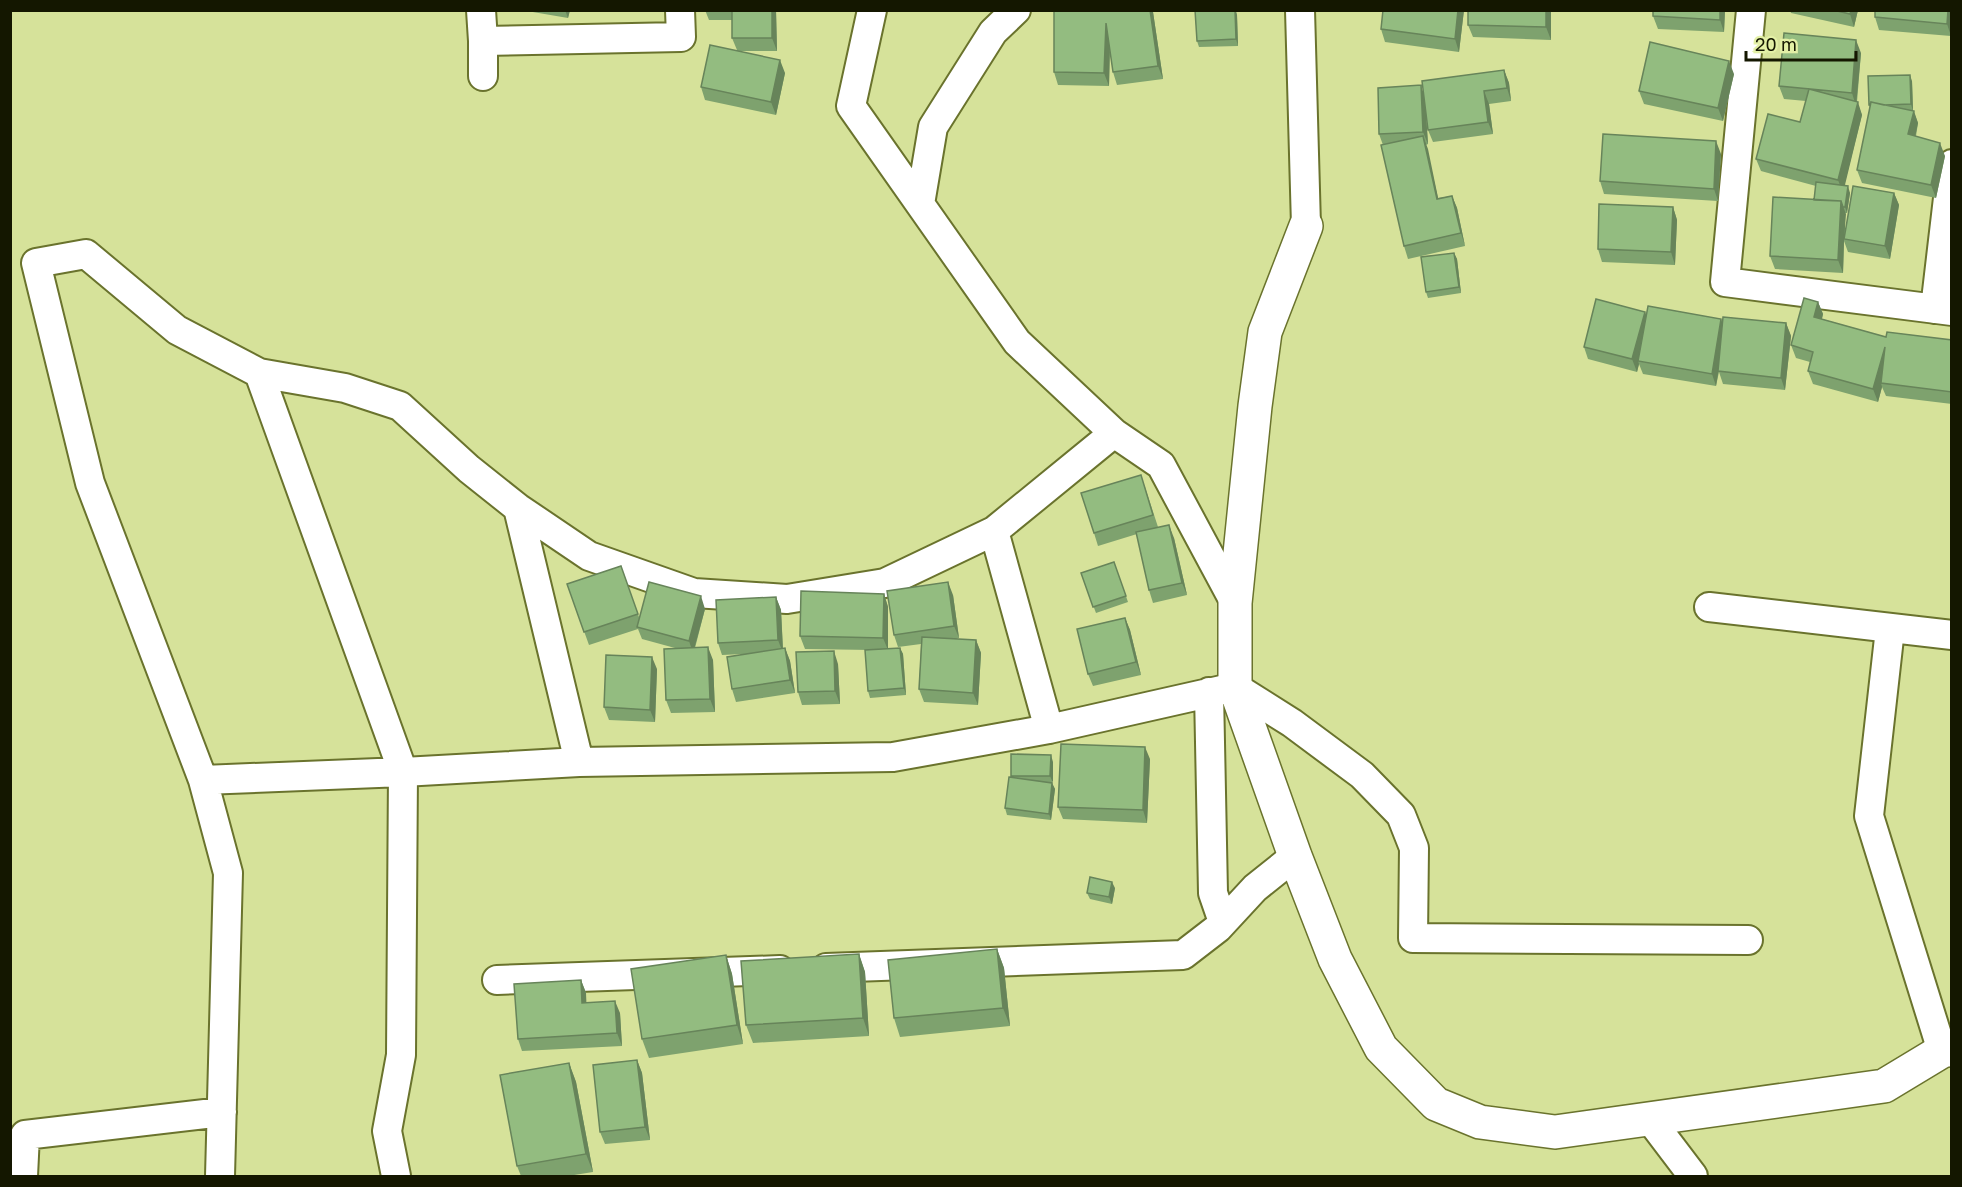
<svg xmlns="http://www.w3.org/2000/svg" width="1962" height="1187" font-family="'Golos Text',sans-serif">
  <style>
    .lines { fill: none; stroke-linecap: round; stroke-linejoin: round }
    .street-casing { stroke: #6a732d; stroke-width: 32 }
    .secondary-casing { stroke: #6a732d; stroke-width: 36 }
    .street { stroke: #fff; stroke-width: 28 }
    .secondary { stroke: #fff; stroke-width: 33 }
    .wall { fill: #7ea26e }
    .shaded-wall { fill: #67845a }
    .building { fill: #93bc80; stroke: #67845a; stroke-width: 1.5 }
  </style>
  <rect width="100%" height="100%" fill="#d6e29a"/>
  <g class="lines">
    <defs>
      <path id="street" d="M481 10 483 41 681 37 680 10
        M872 10 851 106 1017 342 1114 433 1161 465 1235 603
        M1300 10 1306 226
        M1751 10 1725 282 1952 311
        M483 41V76
        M920 204 933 127 993 32 1016 10
        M1935 309 1952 164
        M259 373 403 772 401 1055 387 1131 396 1176
        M518 508 579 762
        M994 531 1049 729
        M1709 607 1952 635
        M1890 629 1869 816 1942 1051
        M1209 692 1213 893 1223 922
        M203 780 403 772 579 762 893 757 1049 729 1235 687 1292 723 1362 775 1401 815 1414 848 1413 938 1748 940
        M826 968 1183 955 1218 928 1255 888 1295 856
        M497 980 780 970
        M1649 1118 1693 1176
        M23 1176 25 1135 222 1112
        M220 1176 228 873 203 780 90 483 36 263 86 254 177 330 259 373 345 388 400 406 469 469 518 508 589 556 694 593 787 599 885 583 994 531 1114 433"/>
      <path id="secondary" d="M1306 226 1265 332 1255 406 1235 603V687L1295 856 1335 959 1381 1048 1436 1104 1480 1122 1555 1132 1884 1086 1942 1051 1952 1049"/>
    </defs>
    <!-- street casing -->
    <use href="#street" class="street-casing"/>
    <!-- secondary casing -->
    <use href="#secondary" class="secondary-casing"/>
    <!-- street -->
    <use href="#street" class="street"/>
    <!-- secondary -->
    <use href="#secondary" class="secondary"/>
  </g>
  <!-- wall -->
  <path class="wall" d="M521 10H570L568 18Z
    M705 10H776L777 51H739L785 73 776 115 705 100 701 87 737 50 732 38V20H709Z
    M1195 10H1236L1237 15 1238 46 1199 47 1197 41Z
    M1464 10 1459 52 1385 42 1381 29Z
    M1468 10H1551V40L1473 37 1468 25Z
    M1725 10 1724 32 1658 29 1653 16Z
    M1790 10H1858L1854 27 1791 13Z
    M1952 10 1951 36 1879 30 1875 17Z
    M1153 12 1163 79 1117 85 1113 72 1110 52 1109 86 1058 85 1054 72Z
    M1861 53 1857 102 1862 115 1844 186 1850 193 1847 213H1845V233L1894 193 1899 205 1890 259 1848 252 1844 241 1843 273 1775 269 1770 256 1814 200 1816 186 1761 171 1756 159 1800 122 1806 101 1784 99 1779 86Z
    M1504 70 1509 83 1511 101 1489 104 1493 134 1433 142 1428 130 1426 115 1428 144 1426 145 1438 198 1452 196 1457 208 1465 246 1408 259 1404 246 1383 145 1379 134 1423 91Z
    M1734 74 1723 121 1644 104 1639 91Z
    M1912 81 1913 110 1918 123 1916 136 1945 156 1936 198 1862 183 1857 170 1870 108 1869 105Z
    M1721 154 1718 201 1604 194 1600 181Z
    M1673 207 1677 220 1675 265 1602 262 1598 249Z
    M1454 253 1457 259 1461 293 1428 298 1426 292Z
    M1818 302 1823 314 1822 319 1886 337 1952 340V404L1886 396 1882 387 1878 402 1813 384 1808 371 1810 362 1796 358 1791 345Z
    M1645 312 1646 316 1721 319 1723 324 1786 323 1791 336 1785 390 1723 384 1719 372 1716 386 1643 374 1639 364 1637 372 1588 359 1584 347Z
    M1145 487 1158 527 1174 538 1187 595 1153 603 1149 590 1137 534 1098 546 1094 533Z
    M1114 562 1128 602 1096 613 1081 573Z
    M621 566 639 617 705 609 695 648 713 660 715 712 671 713 666 700 675 648 642 639 638 629 589 645 567 584Z
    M884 594 888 607V649L900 648 903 654 906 695 870 698 868 691 871 650 805 649 800 636Z
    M953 595 959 638 956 639 976 640 981 653 978 705 924 702 919 689 921 644 898 647 894 635Z
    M776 597 781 610 783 648H785L790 661 795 693 736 702 732 689 743 654 722 655 718 643Z
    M1125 618 1130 630 1141 675 1093 686 1088 674Z
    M838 664 840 704 802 705 798 692Z
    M657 669 655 722 609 720 604 707Z
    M1150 759 1147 823 1063 819 1058 807Z
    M1053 762 1052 783 1055 789 1051 820 1007 815 1005 808 1011 778V776Z
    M1115 888 1112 904 1090 899 1087 893Z
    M997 949 1004 968 1010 1026 900 1037 894 1018Z
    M859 954 865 972 869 1036 753 1043 746 1025Z
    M726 955 732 974 743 1044 649 1058 642 1039Z
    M581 980 586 993V1003L620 1013 622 1046 522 1051 518 1039Z
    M637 1060 642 1073 650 1140 605 1144 600 1132Z
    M569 1063 576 1082 593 1172 568 1176H521L517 1166Z"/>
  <!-- shaded-wall -->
  <path class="shaded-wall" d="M565 10H570L568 18Z
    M772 10H776L777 51 772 38Z
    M1150 10H1153V12L1163 79 1158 66Z
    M1235 10 1237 15 1238 46 1236 39Z
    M1458 10H1464L1459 52 1455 39Z
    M1546 10H1551V40L1546 27Z
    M1720 10H1725L1724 32 1720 20Z
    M1851 10H1858L1854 27 1850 14Z
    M1948 10H1952L1951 36 1947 24Z
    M1106 23 1110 36 1109 86 1104 73Z
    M1856 40 1861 53 1856 106 1852 93Z
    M780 60 785 73 776 115 771 102Z
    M1729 61 1734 74 1723 121 1718 108Z
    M1504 70 1509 83 1511 101 1507 88Z
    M1910 75 1912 81 1913 111 1911 104Z
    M1421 85 1425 98 1428 144 1423 132Z
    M1484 91 1489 104 1493 134 1488 122Z
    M1858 102 1862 115 1843 193 1838 180Z
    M1914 111 1918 123 1913 147 1908 134Z
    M1423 136 1428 149 1441 212 1437 199Z
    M1716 141 1721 154 1718 201 1714 189Z
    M1940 143 1945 156 1936 198 1931 185Z
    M1848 186 1850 193 1847 213 1845 207Z
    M1894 193 1899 205 1890 259 1885 246Z
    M1452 196 1457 208 1465 246 1461 233Z
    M1841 201 1846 214 1844 239V241L1843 273 1838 260Z
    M1673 207 1677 220 1675 265 1671 252Z
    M1454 253 1457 259 1461 293 1459 287Z
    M1818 302 1823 314 1819 330 1814 317Z
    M1645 312 1650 325 1638 361 1639 364 1637 372 1632 359Z
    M1721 319 1725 332 1716 386 1712 374Z
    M1786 323 1791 336 1785 390 1781 378Z
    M1885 347 1881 383 1882 387 1878 402 1873 389Z
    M1169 525 1174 538 1187 595 1182 583Z
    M948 582 953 595 959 638 954 626Z
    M884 594 888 607V650L883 638Z
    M701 596 705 609 693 653 689 641Z
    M776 597 781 610 783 653 778 640Z
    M1125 618 1130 630 1141 675 1136 662Z
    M976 640 981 653 978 705 973 693Z
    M708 647 713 660 715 712 710 699Z
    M785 648 790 661 795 693 790 680Z
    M900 648 903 654 906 695 904 688Z
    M834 651 838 664 840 704 835 691Z
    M652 657 657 669 655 722 650 710Z
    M1145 747 1150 759 1147 823 1143 810Z
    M1051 755 1053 762V783L1050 776Z
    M1052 783 1055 789 1051 820 1049 814Z
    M1112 882 1115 888 1112 904 1109 897Z
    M997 949 1004 968 1010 1026 1003 1008Z
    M859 954 865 972 869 1036 863 1018Z
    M726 955 732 974 743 1044 737 1025Z
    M581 980 586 993 587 1016 582 1003Z
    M615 1001 620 1013 622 1046 617 1033Z
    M637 1060 642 1073 650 1140 645 1127Z
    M569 1063 576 1082 593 1172 586 1154Z"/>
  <!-- building -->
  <path class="building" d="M732 10H772V38H732Z
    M1054 10H1150L1158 66 1113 72 1106 23 1104 73 1054 72Z
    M1195 10H1235L1236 39 1197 41Z
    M1383 10H1458L1455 39 1381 29Z
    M1468 10H1546V27L1468 25Z
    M1653 10H1720V20L1653 16Z
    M1833 10H1851L1850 14Z
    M1875 10H1948L1947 24 1875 17Z
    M1784 33 1856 40 1852 93 1779 86Z
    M1650 42 1729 61 1718 108 1639 91Z
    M710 45 780 60 771 102 701 87Z
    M1504 70 1507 88 1484 91 1488 122 1428 130 1422 81Z
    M1910 75 1911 104 1884 105 1871 102 1870 105H1869L1868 76Z
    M1421 85 1423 132 1379 134 1378 88Z
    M1809 89 1858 102 1838 180 1756 159 1768 114 1800 122Z
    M1871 102 1914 111 1908 134 1940 143 1931 185 1857 170Z
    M1603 134 1716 141 1714 189 1600 181Z
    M1423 136 1437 199 1452 196 1461 233 1404 246 1381 145Z
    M1816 182 1848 186 1845 207H1843L1841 201 1814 200Z
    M1853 186 1894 193 1885 246 1844 239Z
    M1773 197 1841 201 1838 260 1770 256Z
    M1599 204 1673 207 1671 252 1598 249Z
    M1454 253 1459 287 1426 292 1421 257Z
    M1804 298 1818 302 1814 317 1886 337 1887 332 1952 340V392L1881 383 1885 347 1873 389 1808 371 1813 352 1791 345Z
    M1596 299 1645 312 1632 359 1584 347Z
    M1648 306 1721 319 1712 374 1638 361Z
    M1723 317 1786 323 1781 378 1718 371Z
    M1141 475 1153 515 1094 533 1081 493Z
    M1169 525 1182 583 1149 590 1136 532Z
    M1114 562 1126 596 1093 607 1081 573Z
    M621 566 638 614 584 632 567 584Z
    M649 582 701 596 689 641 637 627Z
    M948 582 954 626 894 635 887 591Z
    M801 591 884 594 883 638 800 636Z
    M776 597 778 640 718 643 716 600Z
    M1125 618 1136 662 1088 674 1077 629Z
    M922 637 976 640 973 693 919 689Z
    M708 647 710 699 666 700 664 649Z
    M785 648 790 680 732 689 727 657Z
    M900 648 904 688 868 691 865 650Z
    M834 651 835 691 798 692 796 652Z
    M606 655 652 657 650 710 604 707Z
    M1061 744 1145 747 1143 810 1058 807Z
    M1011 754 1051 755 1050 776H1011Z
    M1009 777 1052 783 1049 814 1005 808Z
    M1090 877 1112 882 1109 897 1087 893Z
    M997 949 1003 1008 894 1018 888 960Z
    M859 954 863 1018 746 1025 741 961Z
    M726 955 737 1025 642 1039 631 969Z
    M581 980 582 1003 615 1001 617 1033 518 1039 514 984Z
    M637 1060 645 1127 600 1132 593 1065Z
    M569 1063 586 1154 517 1166 500 1075Z"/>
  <!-- border -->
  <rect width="1962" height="1187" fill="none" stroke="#141700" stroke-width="24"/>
  <!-- scale -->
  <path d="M1746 51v9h110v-9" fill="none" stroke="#141700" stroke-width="3"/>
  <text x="1755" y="51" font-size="18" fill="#141700" stroke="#e3f0a6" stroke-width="4.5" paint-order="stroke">20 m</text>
</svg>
